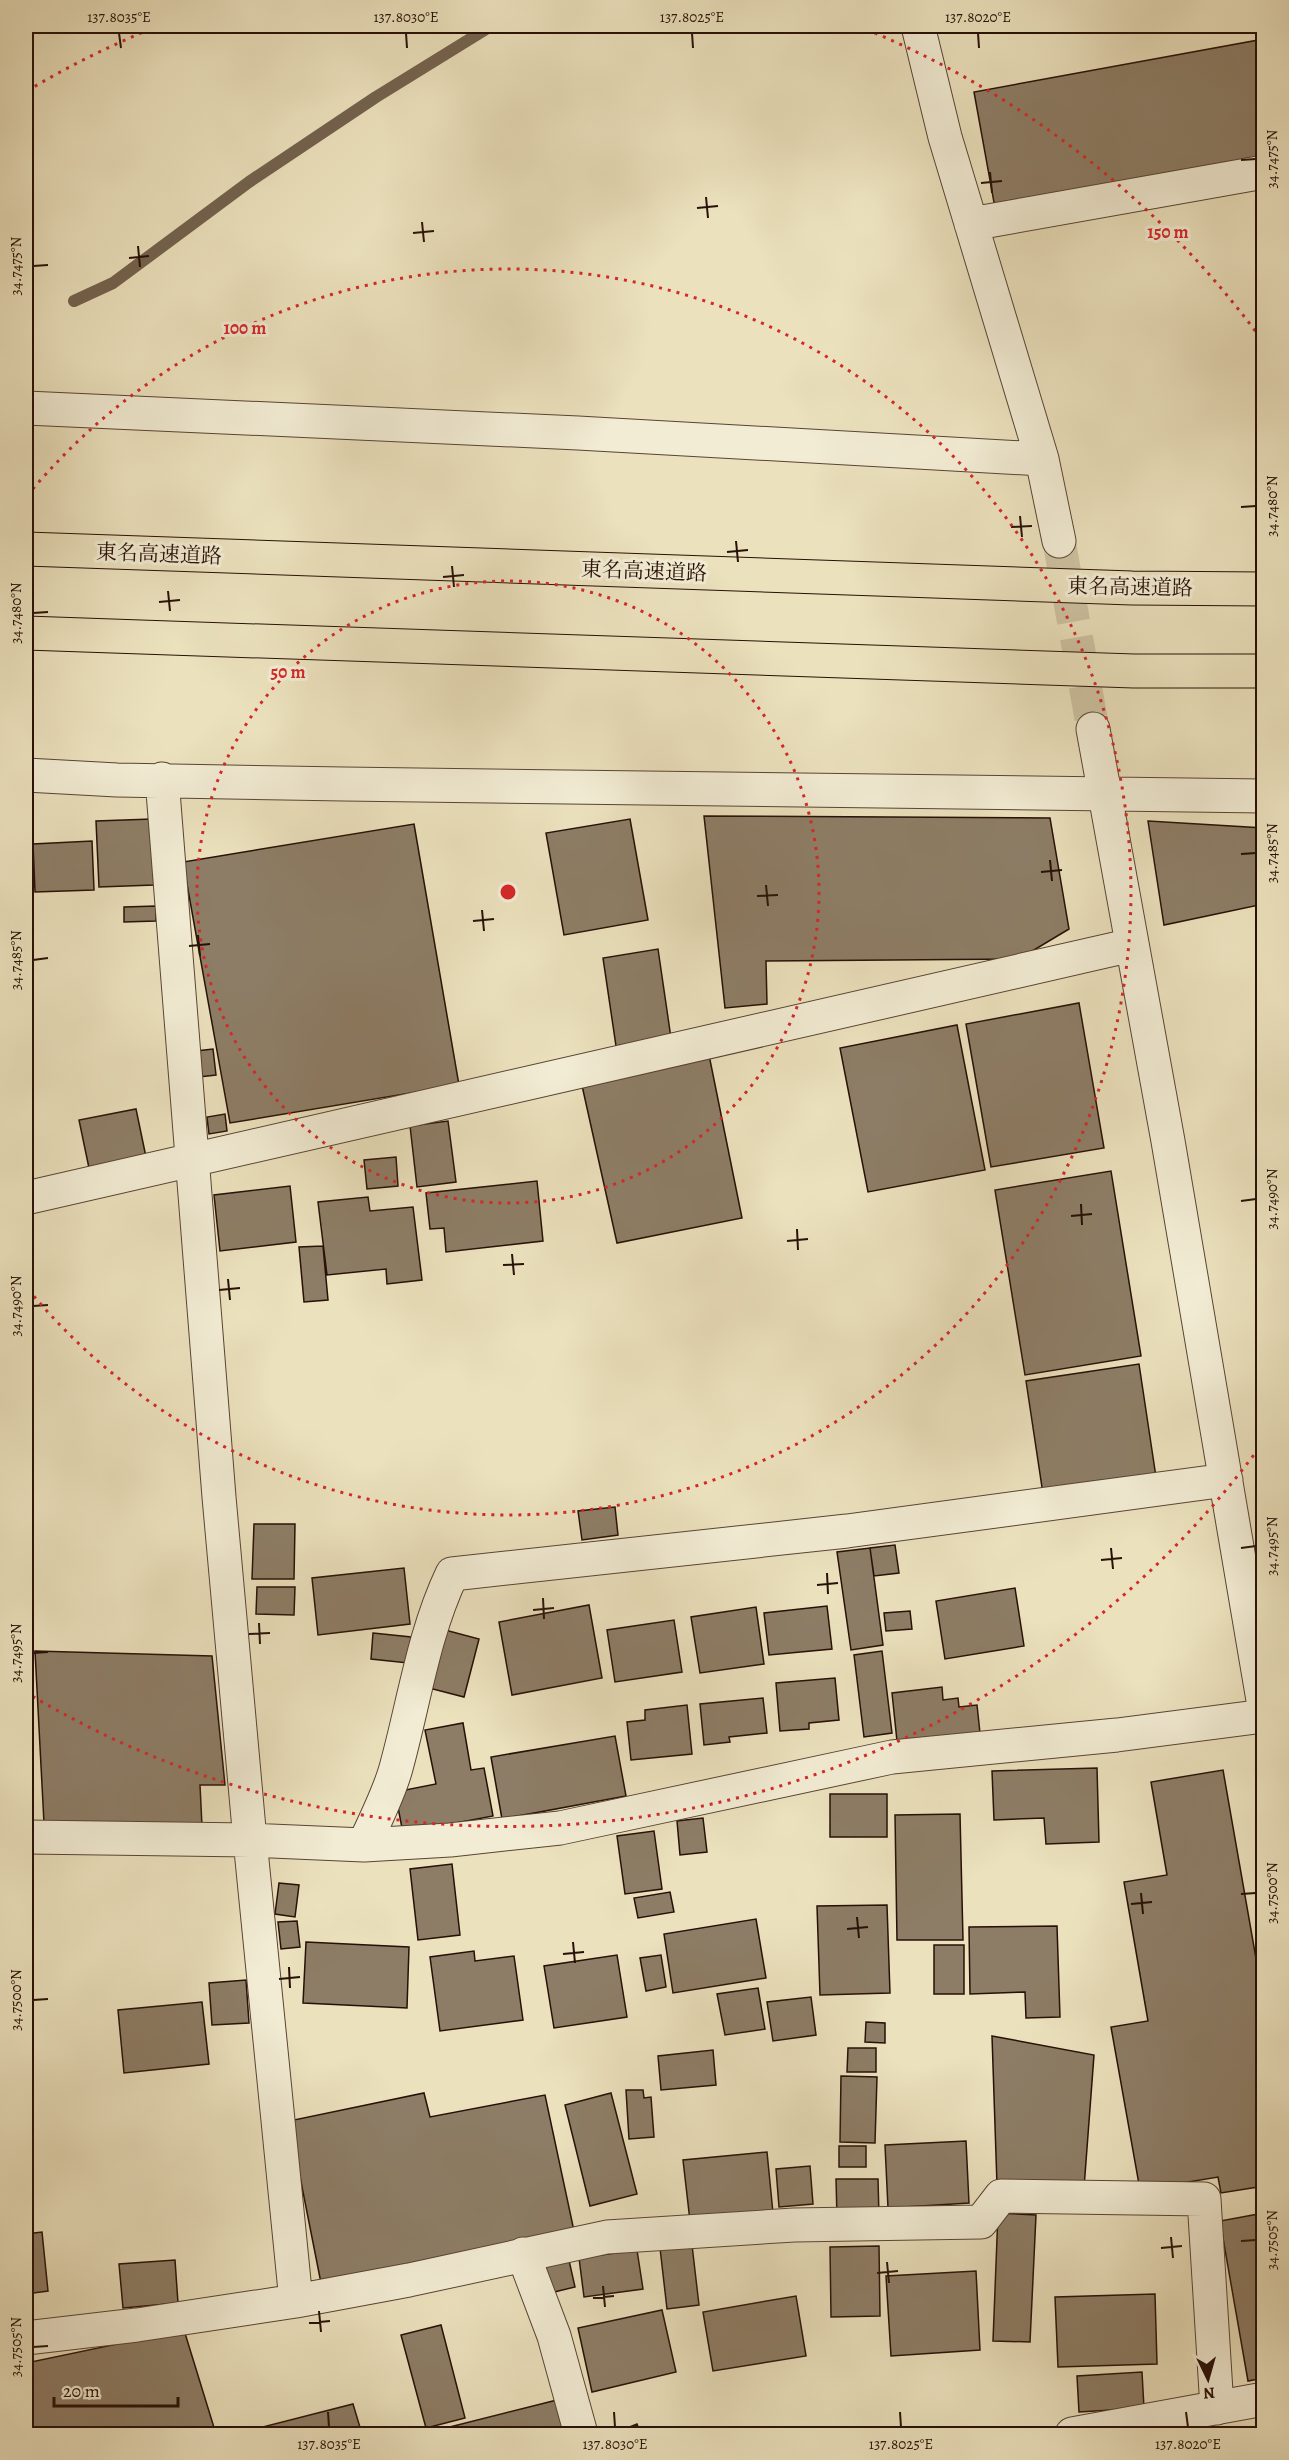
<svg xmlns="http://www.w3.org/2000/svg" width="1289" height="2460" font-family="Alegreya,'Noto Serif JP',serif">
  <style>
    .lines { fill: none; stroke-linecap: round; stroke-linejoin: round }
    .stream { stroke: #74634f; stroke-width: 12 }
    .building { fill: #8d7d66; stroke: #271007; stroke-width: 1.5 }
    .minor-tunnel { stroke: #cec2a2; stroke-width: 33; stroke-dasharray: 33 16; stroke-linecap: butt }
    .minor-casing { stroke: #584434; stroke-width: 35 }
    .highway-casing { stroke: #271007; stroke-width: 35 }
    .minor { stroke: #f2ecd4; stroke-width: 33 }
    .highway { stroke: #ebe1bd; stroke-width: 33 }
    .ticks { fill: none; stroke: #271007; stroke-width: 2 }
    .ring { fill: none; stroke: #d62828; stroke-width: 3; stroke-dasharray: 3 6 }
    .labels { text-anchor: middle; stroke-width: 6; stroke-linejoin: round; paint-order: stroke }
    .street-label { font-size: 21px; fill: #271007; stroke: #f2ecd4 }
    .centre { fill: #d62828; stroke: #f2ecd4; stroke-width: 3 }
    .ring-label { font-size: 18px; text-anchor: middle; font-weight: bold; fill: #d62828; stroke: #f2ecd4; stroke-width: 6; stroke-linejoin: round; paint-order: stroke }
    .neatline { fill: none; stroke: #271007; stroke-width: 2 }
    .ticks-label { font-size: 15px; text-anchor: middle; fill: #271007 }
  </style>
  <rect width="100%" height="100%" fill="#ebe1bd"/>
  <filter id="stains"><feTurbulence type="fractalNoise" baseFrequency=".00333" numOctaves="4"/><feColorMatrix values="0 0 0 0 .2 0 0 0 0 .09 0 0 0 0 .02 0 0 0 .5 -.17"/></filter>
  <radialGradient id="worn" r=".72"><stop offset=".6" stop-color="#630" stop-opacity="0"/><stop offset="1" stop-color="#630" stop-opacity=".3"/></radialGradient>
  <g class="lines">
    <!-- stream -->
    <path class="stream" d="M74 301 113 283 249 182 376 97 491 26"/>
  </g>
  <!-- building -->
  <path class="building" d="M1264 39V159L995 208 974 92Z
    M704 816 1050 818 1069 929 1019 959 766 961 767 1004 725 1008Z
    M152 819 154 885 99 887 96 821Z
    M630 819 648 920 564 935 546 833Z
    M1148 821 1264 828V904L1164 925Z
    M414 824 459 1085 230 1123 183 862Z
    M92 841 94 890 35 892 33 844Z
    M156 906V921L124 922V907Z
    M658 949 671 1038 616 1046 603 958Z
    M1079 1003 1104 1148 991 1167 966 1024Z
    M957 1025 985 1170 868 1192 840 1048Z
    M213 1049 216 1075 199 1077 196 1051Z
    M709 1055 742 1218 617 1243 581 1081Z
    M136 1109 146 1157 89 1168 79 1120Z
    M225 1114 227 1131 209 1134 207 1117Z
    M448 1121 456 1182 417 1187 410 1126Z
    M396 1157 398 1186 367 1189 364 1160Z
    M1111 1171 1141 1356 1025 1375 995 1190Z
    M537 1181 543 1241 446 1252 444 1228 430 1229 426 1193Z
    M290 1186 296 1242 220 1251 214 1195Z
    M368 1197 370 1211 413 1207 422 1280 387 1284 386 1269 327 1275 318 1202Z
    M323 1246 328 1300 304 1302 299 1247Z
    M1139 1364 1156 1477 1043 1494 1026 1381Z
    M615 1507 618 1535 582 1540 578 1511Z
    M254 1524H295L294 1579H252Z
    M895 1545 899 1573 874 1576 870 1548Z
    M870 1548 883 1645 851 1650 837 1552Z
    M404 1568 410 1624 318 1635 312 1578Z
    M257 1587H295L294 1615 256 1614Z
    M1015 1588 1024 1646 945 1659 936 1601Z
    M589 1605 602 1678 512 1695 499 1622Z
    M827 1606 832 1649 769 1655 764 1613Z
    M756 1607 764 1664 700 1673 691 1617Z
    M910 1611 912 1629 886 1631 884 1613Z
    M674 1620 682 1672 615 1682 607 1630Z
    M445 1630 479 1639 464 1697 429 1688Z
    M373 1633 411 1637 408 1663 371 1659Z
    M35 1651 212 1656 225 1785H200L202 1826 44 1823Z
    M882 1651 892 1733 864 1737 854 1655Z
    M835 1678 839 1720 809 1723V1729L780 1731 776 1683Z
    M942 1687 943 1700 958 1698 959 1707 977 1705 980 1733 897 1741 892 1693Z
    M763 1698 767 1733 729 1737 730 1742 704 1745 700 1704Z
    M687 1705 692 1754 631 1760 627 1722 645 1720V1710Z
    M463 1723 471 1770 484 1768 493 1816 403 1833 395 1792 436 1784 425 1730Z
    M615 1736 626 1796 502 1819 491 1757Z
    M1097 1768 1099 1842 1046 1844 1044 1818 994 1820 992 1771Z
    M1223 1770 1264 2004V2186L1221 2193 1218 2177 1140 2190 1111 2027 1148 2021 1124 1882 1167 1875 1151 1782Z
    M830 1794H887V1837H830Z
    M960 1814 963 1940H897L895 1815Z
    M703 1818 707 1852 680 1855 677 1821Z
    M654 1831 662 1889 625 1894 617 1836Z
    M452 1864 460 1935 418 1940 410 1869Z
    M279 1883 299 1885 295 1917 275 1914Z
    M670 1892 674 1912 638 1918 634 1898Z
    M887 1905 890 1993 820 1995 817 1906Z
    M756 1919 766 1978 673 1993 664 1934Z
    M297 1921 300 1947 281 1949 278 1922Z
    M1057 1926 1060 2017 1026 2018 1025 1992 970 1994 969 1927Z
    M306 1942 409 1947 407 2008 303 2003Z
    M934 1945H964V1994H934Z
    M474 1951 475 1961 514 1956 523 2020 440 2031 430 1957Z
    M617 1955 627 2017 554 2028 544 1966Z
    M661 1955 666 1987 646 1991 640 1958Z
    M246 1980 249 2023 212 2025 209 1983Z
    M758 1988 765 2029 725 2035 717 1994Z
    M811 1997 816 2035 773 2041 767 2002Z
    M202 2002 209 2064 124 2073 118 2010Z
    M866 2022 885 2023V2043L865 2042Z
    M992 2036 1094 2055 1084 2188 997 2185Z
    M848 2048H876V2072H847Z
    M713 2050 716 2085 661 2090 658 2056Z
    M841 2076 877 2077 875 2143 840 2142Z
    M626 2090H643L644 2098 651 2097 654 2137 629 2139Z
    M424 2093 430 2117 545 2095 574 2231 321 2283 289 2121Z
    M611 2093 637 2194 590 2206 565 2105Z
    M966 2141 969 2203 888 2208 885 2145Z
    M839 2146H866V2167H839Z
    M767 2152 773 2213 690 2221 683 2160Z
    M810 2166 813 2204 779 2207 776 2169Z
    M836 2179H878L879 2217H837Z
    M998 2213 1036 2215 1030 2342 993 2341Z
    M1264 2213V2378L1248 2381 1220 2221Z
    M42 2232 48 2291 26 2294V2234Z
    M692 2245 699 2305 667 2309 660 2248Z
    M879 2246 880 2316 831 2317 830 2247Z
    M637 2250 643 2289 584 2297 579 2258Z
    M568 2256 575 2287 550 2293 543 2261Z
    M175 2260 178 2303 123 2308 119 2264Z
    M976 2271 980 2350 891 2356 886 2276Z
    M1155 2294 1157 2364 1058 2367 1055 2297Z
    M796 2296 806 2356 713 2371 703 2312Z
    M662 2310 676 2372 592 2392 578 2328Z
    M441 2325 465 2418 426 2428 401 2335Z
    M184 2330 216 2434H26V2363Z
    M1142 2372 1144 2408 1079 2412 1077 2376Z
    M557 2400 566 2434H422Z
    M353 2404 362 2434H235Z
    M637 2424 641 2434H612Z"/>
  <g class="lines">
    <!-- minor-tunnel -->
    <path class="minor-tunnel" d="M1059 541 1093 729"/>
    <defs>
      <path id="minor" d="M918 26 945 137 1042 459 1059 541
        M971 224 1264 172
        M26 408 578 433 1042 459
        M1093 729 1168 1141 1264 1706
        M26 775 117 780 344 784 1264 796
        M162 779 219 1497 250 1840 296 2301
        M26 1198 1132 945
        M26 1837 250 1840 364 1845 450 1840 560 1828 892 1757 1117 1735 1264 1716
        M364 1845C375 1820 389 1794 396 1768 414 1703 423 1635 452 1574L847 1531 1226 1480
        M523 2254 554 2336 581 2434
        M26 2338 137 2325 296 2301 409 2280 607 2237 794 2225 981 2222 1001 2196 1204 2199 1217 2408
        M1072 2434 1264 2399"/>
      <path id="highway" d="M26 549 1132 588 1264 589
        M26 633 1134 671H1264"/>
    </defs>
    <!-- minor casing -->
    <use href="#minor" class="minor-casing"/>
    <!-- highway casing -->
    <use href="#highway" class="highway-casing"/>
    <!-- minor -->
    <use href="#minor" class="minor"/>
    <!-- highway -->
    <use href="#highway" class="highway"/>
  </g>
  <!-- ticks -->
  <path class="ticks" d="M119 33 121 48M406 33 407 48M692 33 693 48M978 33 979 48M1241 160 1256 159M990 172 992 193M981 183 1002 181M706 197 708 218M697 208 718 206M422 222 424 242M413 233 434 231M138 246 140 267M129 258 149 256M33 266 48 265M1241 507 1256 506M1020 516 1022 537M1011 527 1032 526M736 541 738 562M727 552 748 550M452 566 454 587M443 577 464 575M168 591 170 611M159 602 180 600M33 613 48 612M1241 854 1256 853M1050 860 1052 881M1041 872 1062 870M766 885 768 906M757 896 778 895M482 910 484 931M473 921 494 919M198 935 200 956M189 946 210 944M33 960 48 958M1241 1201 1256 1199M1081 1204 1082 1225M1071 1216 1092 1214M797 1229 798 1250M787 1241 808 1239M512 1254 514 1275M503 1265 524 1264M228 1279 230 1300M219 1290 240 1288M33 1306 48 1305M1111 1548 1113 1569M1241 1548 1256 1546M1101 1560 1122 1558M827 1573 828 1594M817 1585 838 1583M543 1598 544 1619M533 1610 554 1608M259 1623 260 1644M249 1634 270 1633M33 1653 48 1652M1141 1893 1143 1914M1241 1894 1256 1893M1131 1904 1152 1902M857 1917 859 1938M847 1929 868 1927M573 1942 575 1963M563 1954 584 1952M289 1967 290 1988M279 1979 300 1977M33 2000 48 1999M1171 2237 1173 2258M1241 2241 1256 2240M1161 2248 1182 2246M887 2262 889 2283M877 2273 898 2271M603 2286 605 2307M593 2298 614 2296M319 2311 321 2332M309 2323 330 2321M33 2347 48 2346M328 2412 329 2427M614 2412 615 2427M900 2412 901 2427M1186 2412 1188 2427"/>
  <!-- distance rings -->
  <g class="ring">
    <circle cx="508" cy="892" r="311"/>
    <path d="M27 496A623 623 0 1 1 27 1288"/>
    <path d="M1259 1448A934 934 0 0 1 27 1693M27 91A934 934 0 0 1 158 26M858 26A934 934 0 0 1 1259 336"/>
  </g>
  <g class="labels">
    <!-- street labels -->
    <g class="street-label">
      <text transform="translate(159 554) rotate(2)" y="7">東名高速道路</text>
      <text transform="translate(644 571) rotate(2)" y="7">東名高速道路</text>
      <text transform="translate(1130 587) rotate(1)" y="7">東名高速道路</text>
    </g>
  </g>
  <circle cx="508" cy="892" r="9" class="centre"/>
  <g class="ring-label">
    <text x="1168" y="238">150 m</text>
    <text x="245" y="334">100 m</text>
    <text x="288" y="678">50 m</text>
  </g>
  <!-- margin -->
  <rect width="1289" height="2460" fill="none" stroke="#ebe1bd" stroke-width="66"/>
  <!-- north arrow -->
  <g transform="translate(1208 2379) rotate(175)" stroke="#f2ecd4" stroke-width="4.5" paint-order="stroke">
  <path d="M0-4.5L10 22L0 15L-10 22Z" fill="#271007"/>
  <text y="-9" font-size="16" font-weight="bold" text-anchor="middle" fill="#271007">N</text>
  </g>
  <!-- scale -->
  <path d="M54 2397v9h124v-9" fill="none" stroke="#271007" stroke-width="3"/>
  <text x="63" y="2397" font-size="18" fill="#271007" stroke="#f2ecd4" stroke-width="4.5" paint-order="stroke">20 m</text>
  <rect x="33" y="33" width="1223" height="2394" class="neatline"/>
  <g class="ticks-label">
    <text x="119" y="22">137.8035°E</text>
    <text x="406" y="22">137.8030°E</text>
    <text x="692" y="22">137.8025°E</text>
    <text x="978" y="22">137.8020°E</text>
    <text transform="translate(1272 159) rotate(-90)" y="5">34.7475°N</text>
    <text transform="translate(16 266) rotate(-90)" y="5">34.7475°N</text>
    <text transform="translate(1272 506) rotate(-90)" y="5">34.7480°N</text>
    <text transform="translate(16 613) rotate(-90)" y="5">34.7480°N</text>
    <text transform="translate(1272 853) rotate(-90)" y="5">34.7485°N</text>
    <text transform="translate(16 960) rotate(-90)" y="5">34.7485°N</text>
    <text transform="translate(1272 1199) rotate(-90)" y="5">34.7490°N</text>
    <text transform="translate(16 1306) rotate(-90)" y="5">34.7490°N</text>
    <text transform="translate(1272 1546) rotate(-90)" y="5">34.7495°N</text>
    <text transform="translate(16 1653) rotate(-90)" y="5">34.7495°N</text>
    <text transform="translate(1272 1893) rotate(-90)" y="5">34.7500°N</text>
    <text transform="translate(16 2000) rotate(-90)" y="5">34.7500°N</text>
    <text transform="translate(1272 2240) rotate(-90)" y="5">34.7505°N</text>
    <text transform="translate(16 2347) rotate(-90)" y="5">34.7505°N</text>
    <text x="329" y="2449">137.8035°E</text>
    <text x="615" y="2449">137.8030°E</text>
    <text x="901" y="2449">137.8025°E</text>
    <text x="1188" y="2449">137.8020°E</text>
  </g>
  <rect width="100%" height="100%" filter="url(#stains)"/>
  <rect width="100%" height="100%" fill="url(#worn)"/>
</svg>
